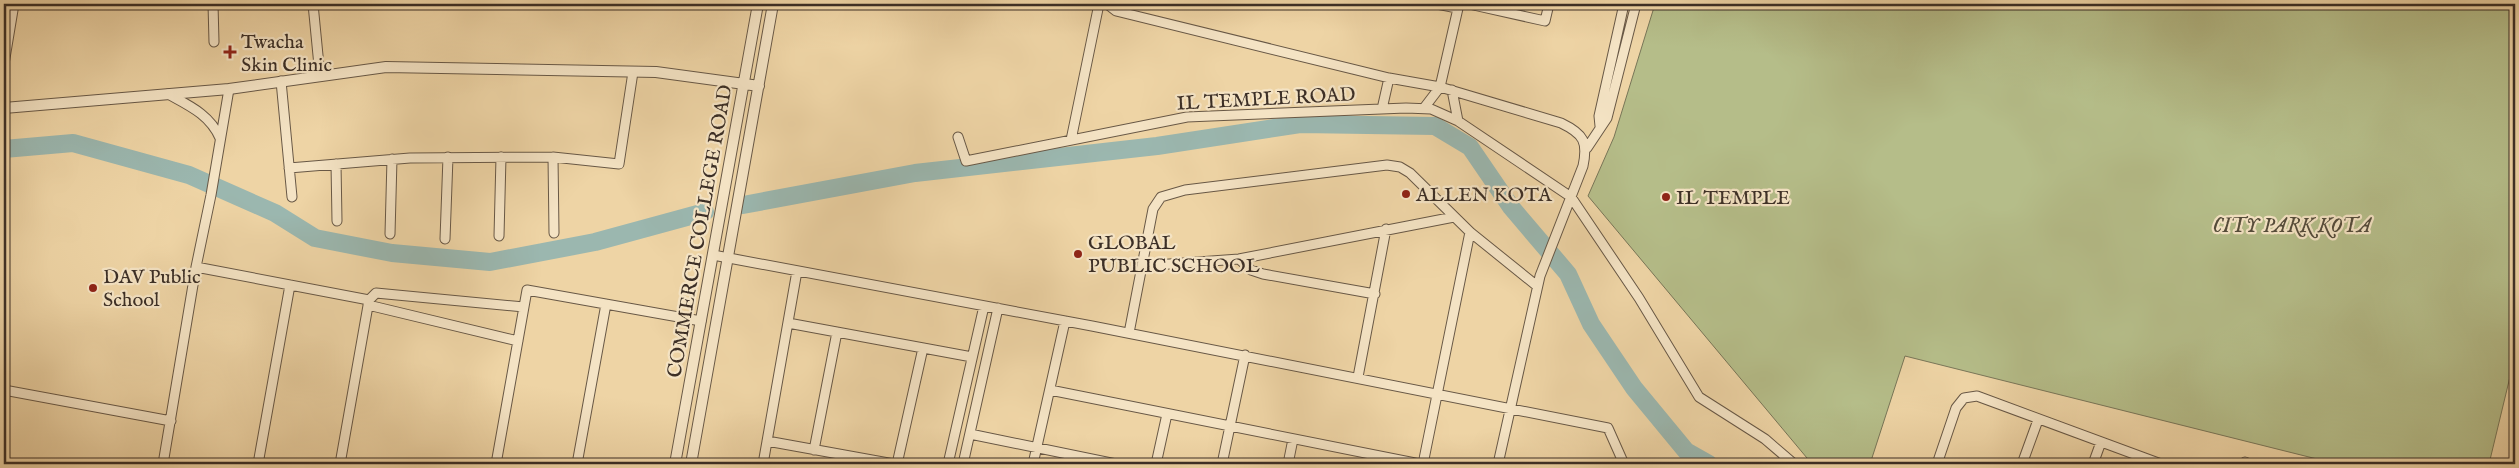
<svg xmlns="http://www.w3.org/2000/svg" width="2519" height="468" font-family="'IM FELL English',serif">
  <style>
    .green { fill: #b5bd89; stroke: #787658 }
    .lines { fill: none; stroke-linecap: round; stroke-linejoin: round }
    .river { stroke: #9bb7af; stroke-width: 18 }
    .minor-casing { stroke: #685846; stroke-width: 11 }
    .tertiary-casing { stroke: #685846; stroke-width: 12 }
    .minor { stroke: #f4e3c4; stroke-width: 9 }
    .tertiary { stroke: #f4e3c4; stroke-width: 10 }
    .poi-dot { fill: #8f2418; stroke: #f4e3c4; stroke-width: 2 }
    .labels { text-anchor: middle; stroke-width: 4.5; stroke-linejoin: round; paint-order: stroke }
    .poi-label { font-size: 20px; fill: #3c2f26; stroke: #f4e3c4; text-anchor: start }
    .street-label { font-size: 20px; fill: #3c2f26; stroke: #f4e3c4 }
    .park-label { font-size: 20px; font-style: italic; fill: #544b3a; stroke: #f4e3c4 }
  </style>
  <rect width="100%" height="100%" fill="#eed4a5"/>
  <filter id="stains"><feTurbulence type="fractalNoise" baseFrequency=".004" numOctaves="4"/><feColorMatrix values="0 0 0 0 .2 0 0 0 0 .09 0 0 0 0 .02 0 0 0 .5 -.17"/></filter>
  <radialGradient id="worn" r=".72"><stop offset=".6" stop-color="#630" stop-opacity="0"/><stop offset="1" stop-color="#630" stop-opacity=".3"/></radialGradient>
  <!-- green -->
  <path class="green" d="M1655 4H2515V356L2489 464H2337L1905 356 1870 464H1812L1588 196 1614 137Z"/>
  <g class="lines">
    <!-- river -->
    <path class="river" d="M4 149 73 143 189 175 275 213 315 238 392 253 490 262 595 242 705 212
      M743 205 915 173 1157 146 1300 124 1435 126 1470 147 1511 207 1568 274 1591 324 1634 388 1686 451 1709 464"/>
    <defs>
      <path id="minor" d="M213 4 214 42
        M313 4 320 76
        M1107 4 1116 11 1389 78 1440 87 1561 123C1584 134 1588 142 1583 166L1540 276 1498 464
        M1437 4 1457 8
        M1469 4 1545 21 1549 4
        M4 64 14 4
        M281 81 292 197
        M1452 90 1458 121
        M168 94C190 106 210 115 220 138
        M1424 108 1440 87 1459 4
        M1382 109 1389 78
        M1600 126 1599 116 1624 4
        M958 137 966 161 1187 117 1406 108 1431 109 1458 121 1571 197 1639 298 1699 397 1765 439 1794 464
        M1071 140 1099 4
        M1587 148 1607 118 1636 4
        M553 157 554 233
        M336 164 337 221
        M289 168 410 158 553 157 619 164 633 72
        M390 234 392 159
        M499 236 501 157
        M445 239 448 157
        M713 255 1092 326 1608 428 1624 464
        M1239 259 1251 270 1263 274 1375 294
        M1142 266 1239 259 1454 217
        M196 267 369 300
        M368 305 518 341
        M788 323 972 357
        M1129 333 1153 209 1161 197 1185 190 1387 165 1400 167 1410 173 1470 232 1537 286
        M1358 377 1386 229
        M4 390 171 421
        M1050 390 1420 464
        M970 434 1116 464
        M767 441 894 464
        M814 450 837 332
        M163 464 196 267 211 195 229 89
        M258 464 290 285
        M340 464 369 300 376 293 524 307
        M496 464 527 290 701 321
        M577 464 606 304
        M763 464 797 271
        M897 464 923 348
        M948 464 984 306
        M963 464 998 308
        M1033 464 1065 321
        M1156 464 1167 414
        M1222 464 1245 355
        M1288 464 1293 439
        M1423 464 1470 232
        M1937 464 1956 408 1964 398 1977 396 2161 464
        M2022 464 2038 420
        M2093 464 2101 442
        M2245 464V462L2250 464"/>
      <path id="tertiary" d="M4 108 229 89 386 67 656 72 759 86
        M675 464 758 4
        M691 464 773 4"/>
    </defs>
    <!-- minor casing -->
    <use href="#minor" class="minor-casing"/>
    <!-- tertiary casing -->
    <use href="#tertiary" class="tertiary-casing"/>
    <!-- minor -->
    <use href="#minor" class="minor"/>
    <!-- tertiary -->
    <use href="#tertiary" class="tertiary"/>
  </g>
  <!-- markers -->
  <g class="poi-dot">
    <path d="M227.5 44.5h5v5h5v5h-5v5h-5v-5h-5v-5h5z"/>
    <circle cx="1406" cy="194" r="5"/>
    <circle cx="1666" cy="197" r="5"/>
    <circle cx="1078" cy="254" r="5"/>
    <circle cx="93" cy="288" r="5"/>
  </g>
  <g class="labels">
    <!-- poi labels -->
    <g class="poi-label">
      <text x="241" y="48">Twacha<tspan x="241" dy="23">Skin Clinic</tspan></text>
      <text x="1416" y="201">ALLEN KOTA</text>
      <text x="1676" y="204">IL TEMPLE</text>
      <text x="1088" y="249">GLOBAL<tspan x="1088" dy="23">PUBLIC SCHOOL</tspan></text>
      <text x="103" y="283">DAV Public<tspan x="103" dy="23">School</tspan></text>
    </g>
    <!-- street labels -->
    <g class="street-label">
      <text transform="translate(1266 98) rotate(-3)" y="7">IL TEMPLE ROAD</text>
      <text transform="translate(699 231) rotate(-80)" y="7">COMMERCE COLLEGE ROAD</text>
    </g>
    <!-- park labels -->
    <g class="park-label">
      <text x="2292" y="232">CITY PARK KOTA</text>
    </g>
  </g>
  <!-- margin -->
  <rect width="2519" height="468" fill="none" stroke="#eed4a5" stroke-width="20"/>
  <rect x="5" y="5" width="2509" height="458" fill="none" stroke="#3c2f26" stroke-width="2.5"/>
  <rect x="10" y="10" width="2499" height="448" fill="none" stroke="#3c2f26"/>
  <rect width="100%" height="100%" filter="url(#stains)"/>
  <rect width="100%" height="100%" fill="url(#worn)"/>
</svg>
